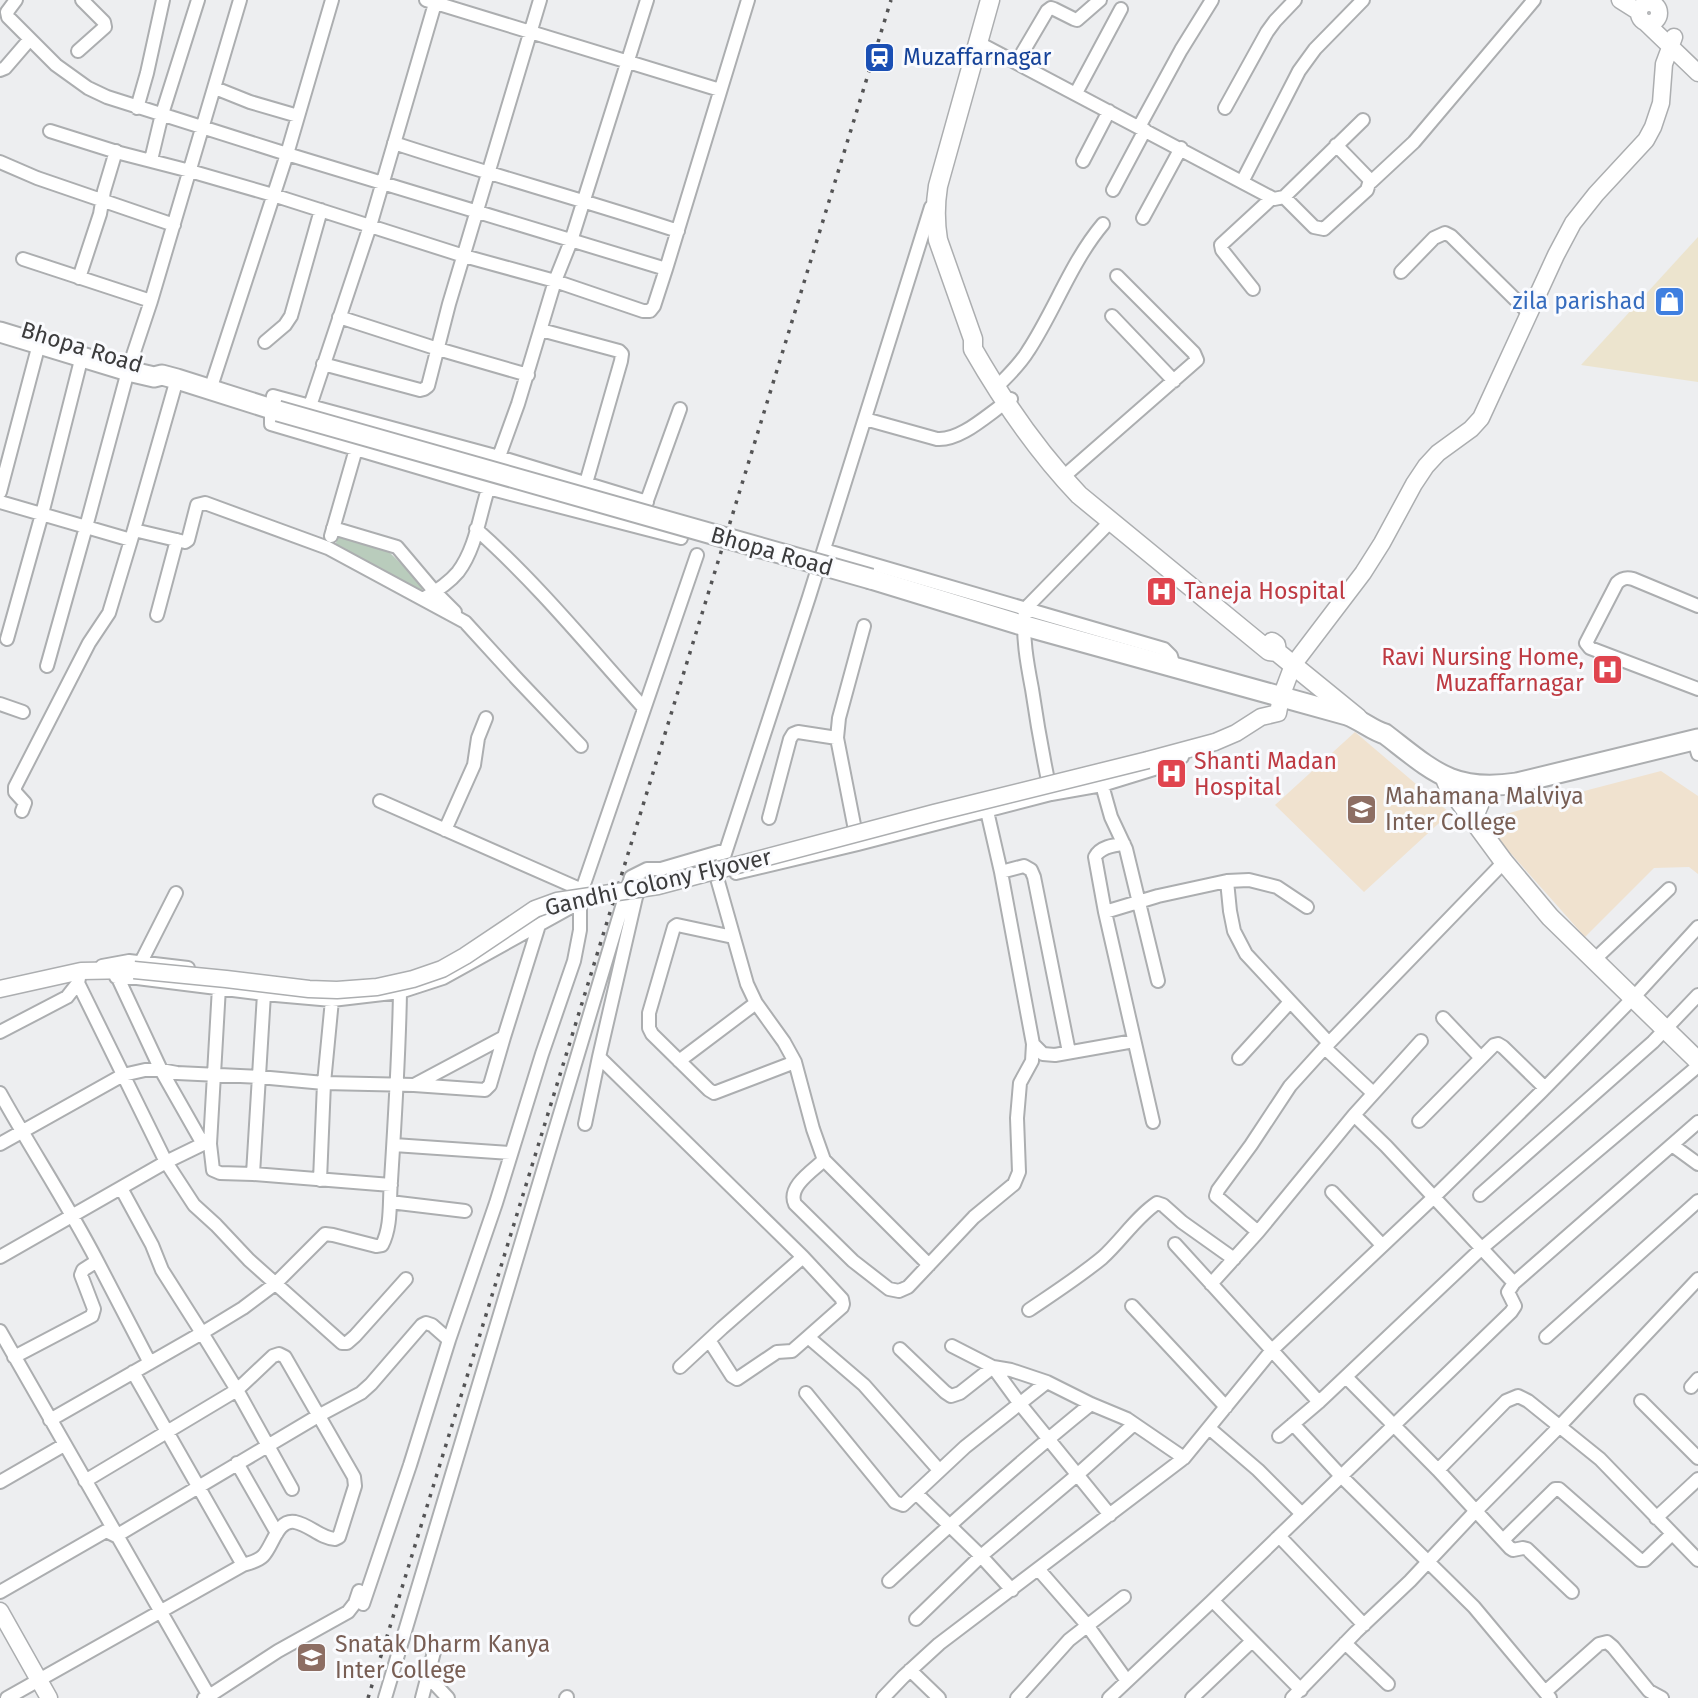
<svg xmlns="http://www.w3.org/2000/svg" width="1698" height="1698" font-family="'Fira Sans',sans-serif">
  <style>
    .commercial { fill: #ece4ce }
    .education { fill: #f0e2cf }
    .green { fill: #b9ccbc }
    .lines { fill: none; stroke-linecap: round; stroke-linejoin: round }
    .minor-casing { stroke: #acaeb0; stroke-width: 16 }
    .tertiary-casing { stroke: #acaeb0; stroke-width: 19 }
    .secondary-casing { stroke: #acaeb0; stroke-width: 21 }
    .primary-casing { stroke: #acaeb0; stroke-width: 23 }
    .minor { stroke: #fff; stroke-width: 12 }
    .tertiary { stroke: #fff; stroke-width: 16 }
    .secondary { stroke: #fff; stroke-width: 18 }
    .primary { stroke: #fff; stroke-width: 19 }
    .rail { stroke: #545455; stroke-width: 3.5; stroke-dasharray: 3.5 7; stroke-linecap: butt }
    .tertiary-bridge-casing { stroke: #acaeb0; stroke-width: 19; stroke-linecap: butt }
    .primary-bridge-casing { stroke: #acaeb0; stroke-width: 23; stroke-linecap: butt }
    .tertiary-bridge { stroke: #fff; stroke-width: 16 }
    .primary-bridge { stroke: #fff; stroke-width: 19 }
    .labels { text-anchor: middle; stroke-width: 6; stroke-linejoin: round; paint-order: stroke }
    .transit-label { font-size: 23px; fill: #164399; stroke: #fafbfe; text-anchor: start }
    .shop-label { font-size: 23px; fill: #366cbe; stroke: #fafbfe; text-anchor: end }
    .street-label { font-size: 23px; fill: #3c3c3d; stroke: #fafbfe }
    .health-label { font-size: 23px; fill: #be3a42; stroke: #fafbfe; text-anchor: start }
    .education-label { font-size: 23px; fill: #785e54; stroke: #fafbfe; text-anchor: start }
  </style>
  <rect width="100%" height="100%" fill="#edeef0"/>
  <!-- commercial -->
  <path class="commercial" d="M1698 237V382L1581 365Z"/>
  <!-- education -->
  <path class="education" d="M1355 732 1450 813 1364 892 1275 805Z
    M1661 771 1698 796V874L1689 867 1654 868 1585 937 1482 821 1588 790Z"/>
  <!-- green -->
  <path class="green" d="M339 535 386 549 424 586 420 593 334 548Z"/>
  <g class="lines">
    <defs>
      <path id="minor" d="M16 0 7 12 8 17 56 65 88 88 107 97 287 154 666 269
        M426 0 720 90
        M977 42 1274 199 1284 197 1363 120
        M78 51 105 27 104 22 82 0
        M1017 62 1047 11 1051 8 1054 9 1074 19 1077 20 1100 0
        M0 70 5 68 30 39
        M215 88 250 102 298 116
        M1076 93 1121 9
        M137 108 147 73 163 0
        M1225 108 1267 32 1275 21 1295 0
        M1139 127 1181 50 1212 0
        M50 131 120 153 190 171 273 195 464 256 555 281 643 311H650L654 306 666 269 748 0
        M394 143C488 174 584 200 678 231
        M151 160 162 114 198 0
        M1083 161 1109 111
        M0 162 37 178 174 225
        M1242 182 1299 71 1315 49 1363 0
        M1371 182 1414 142 1534 0
        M1113 190 1145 130
        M1284 197 1314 227 1324 229 1367 190 1370 180 1336 145
        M1143 218 1181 148
        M23 259 151 301 131 361
        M1401 272 1434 238 1445 233 1451 236 1529 313
        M79 278 100 214 104 191 116 151
        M1253 289 1222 250 1221 245 1272 198
        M151 301 240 0
        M1112 316 1174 381
        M339 317 438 349 528 375
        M541 330 619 351 622 354 621 361 586 483
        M265 342 285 325 291 316 321 210
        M323 364 420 390 424 389 428 386 449 304 540 0
        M996 388C1007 376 1019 366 1028 351 1055 310 1071 262 1103 224
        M210 390 287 154 332 0
        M310 406 370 226 436 0
        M865 419 937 439C962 441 990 412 1011 399
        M497 462 518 404 555 281 571 241 647 0
        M1062 478 1197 360 1194 353 1117 276
        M0 492 39 344
        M0 502 131 540 177 379
        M647 502 499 457 273 396 271 409V424L488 488 681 538
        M645 506 680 409
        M333 528 397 547 435 592 455 612
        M476 529C537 583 589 647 643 707V712
        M134 530 185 542 188 540 197 505 205 503 328 548 465 622 518 680 581 746
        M331 536 356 449
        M824 550 1164 649 1171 656 1174 667
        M423 599C435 592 449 583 458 572 477 547 480 511 490 483
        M1698 606 1633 579C1626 577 1622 578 1617 583L1586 643 1590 648 1698 689
        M157 615 177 540
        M7 639 42 514 82 356
        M47 666 86 527 128 371
        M0 704 23 712
        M1696 747 1698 754
        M1102 785 1111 817 1126 849 1158 981
        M1050 790C1043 757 1037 723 1032 689 1027 663 1022 636 1025 609L1110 522
        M380 801 582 890
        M22 811 25 803 15 792V787L89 643 109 613 131 540
        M987 811 1001 872 1033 1044 1043 1054 1055 1055 1134 1041
        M769 818 790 739 793 734 798 732 837 738
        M445 830 474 765 478 738 486 718
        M857 840 837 738 839 718 864 626
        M1124 844C1113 845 1100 847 1095 857L1105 912 1153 1122
        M1001 872 1024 866 1031 870 1034 877 1069 1052
        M736 873 858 844 1051 794 1102 785 1154 769 1182 757
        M1227 881 1230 911 1234 931 1246 954 1329 1043
        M1105 912 1158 896 1227 881 1249 880 1277 887 1307 907
        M733 937 677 925 674 927 649 1013V1028L652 1034 709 1090 714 1093 795 1062
        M1594 960 1669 889
        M141 962 176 893
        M102 966 129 961 188 968
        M116 977 137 978 264 994 332 1000 400 992 443 978 580 902
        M118 978 161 1070 203 1144H210
        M219 987 210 1144 213 1170 220 1173 253 1174 391 1185
        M1443 1018 1481 1058
        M0 1032 67 997 78 983 79 978
        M1421 1041 1354 1115 1258 1232 1216 1196 1218 1190 1251 1145 1290 1086 1329 1043 1504 862
        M1325 1048 1373 1093
        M599 1057 803 1257 842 1299 843 1304 842 1307 808 1337 864 1385 939 1470
        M1239 1058 1290 1002
        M679 1061 756 1003
        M414 1085 485 1090 490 1085 504 1037
        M0 1093C31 1149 67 1203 97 1261L83 1270 81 1275 94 1309 92 1316 14 1357
        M1354 1115 1386 1146 1514 1283 1698 1122
        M1419 1121 1494 1045 1498 1044 1503 1047 1545 1088
        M585 1124 599 1057 636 897 642 883
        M0 1144 123 1075 145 1070H161L177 1073 259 1077 324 1083 414 1085 504 1037 539 925
        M203 1144 166 1162 194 1205 216 1225 249 1260 342 1343H347L355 1336 406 1279
        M394 1145 511 1153
        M1672 1145 1698 1164
        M824 1160C812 1171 787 1187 795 1204L853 1261 889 1289 899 1291 908 1287 974 1217 1014 1184 1019 1172 1017 1118 1020 1083 1032 1061 1033 1044
        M253 1174 264 994
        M320 1180 324 1083 332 1000
        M121 1188 152 1245 162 1270 202 1333 243 1308 275 1284 325 1234 333 1235 376 1246 382 1245C392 1226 389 1201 391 1181 395 1118 399 1055 400 992
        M1332 1192 1382 1245
        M1480 1195 1653 1042 1698 995
        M390 1202 465 1211
        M1175 1244 1319 1402 1482 1248 1698 1066
        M0 1257 166 1162 78 983
        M97 1261 150 1363
        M929 1265 824 1160 813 1129 795 1062 784 1042 756 1003 747 984 717 878 809 597 931 207
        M1211 1284 1258 1232
        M1132 1306 1226 1407
        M1029 1310C1054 1293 1079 1277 1102 1258 1121 1241 1136 1217 1157 1203L1163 1205 1182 1222 1234 1259
        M0 1331 209 1696 204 1698
        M1546 1337 1698 1201
        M709 1340 732 1376 737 1379 777 1352 792 1351 808 1337
        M952 1346 993 1367 1020 1404 1110 1515
        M900 1349 945 1392 951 1396 960 1393 993 1367 1011 1370 1047 1382 1091 1404 1127 1419 1184 1458
        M680 1367 722 1328 803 1257
        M1346 1377 1438 1470 1510 1548 1513 1550 1523 1548 1527 1549 1572 1592
        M1691 1387 1698 1379
        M806 1393 895 1502 903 1505 965 1447 1047 1382
        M1641 1401 1698 1458
        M50 1420 202 1333 237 1390 85 1481
        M1293 1424 1341 1476 1474 1607 1550 1698
        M1209 1428 1258 1470 1302 1514
        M1279 1436 1319 1402
        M237 1463 277 1533
        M1438 1470 1506 1401 1518 1396 1528 1401 1600 1459 1698 1560
        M0 1482 64 1445
        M916 1493 981 1556 1012 1590
        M1656 1518 1698 1479
        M1279 1536 1364 1625
        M1503 1540 1555 1489H1559L1640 1560H1645L1672 1534
        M243 1565C250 1563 258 1561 263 1556 273 1546 277 1519 295 1522 310 1525 320 1538 335 1539L339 1537 355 1486 354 1477 285 1357 279 1354 273 1356 237 1390 292 1489
        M1039 1570 1087 1625 1127 1681
        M889 1581C955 1520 1021 1460 1091 1404
        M0 1592 106 1531 116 1536 318 1416 361 1393 371 1384 422 1325 426 1323 432 1325 449 1340
        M1213 1601 1301 1690
        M363 1604 410 1465 449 1340 496 1203 542 1054 574 961 580 930V902L582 890 697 555
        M916 1619 981 1556 1077 1475 1134 1424
        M1345 1643 1388 1684
        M910 1670 939 1698
        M427 1678 433 1682 448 1698
        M1545 1692 1599 1644 1607 1642 1613 1647 1649 1691 1662 1698
        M209 1696 278 1651 348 1612 355 1603 359 1591
        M7 1698 243 1565 133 1372
        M385 1698 631 877 647 869H661L726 850
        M422 1698 435 1648
        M566 1698 567 1697
        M883 1698 903 1677 939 1644 1184 1458 1272 1350 1433 1198 1541 1092 1633 998 1698 927
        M1017 1698 1069 1640 1124 1597
        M1109 1698 1211 1602 1511 1312 1515 1306 1508 1292 1514 1283
        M1192 1698 1252 1641
        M1292 1698 1356 1632 1410 1581 1471 1516 1556 1430 1698 1279"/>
      <path id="tertiary" d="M1620 0 1639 12
        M1639 13a10 10 0 1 1 20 0a10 10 0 1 1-20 0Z
        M1646 23 1698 73
        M1148 760 1215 742 1236 733 1261 717 1278 713 1281 697 1293 665 1363 573 1382 543 1414 484 1426 466 1438 453 1471 429 1481 418 1556 255 1573 223 1596 194 1646 140 1653 127 1661 103 1664 64 1674 37
        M0 989 81 971 134 970
        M0 1611 49 1698"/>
      <path id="secondary" d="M990 0 938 186C935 205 935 222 938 240L973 339V349C1004 403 1037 451 1079 495L1269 651 1277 652
        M1272 642 1276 645 1277 652 1358 718
        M1444 776 1448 786 1504 862 1550 917 1698 1061
        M1473 819 1487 786"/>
      <path id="primary" d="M0 332 128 371 154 377 162 375 177 379 278 411
        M871 579 1018 624 1347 715C1361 720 1373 731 1385 734 1433 771 1453 793 1517 783L1698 739"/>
    </defs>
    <!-- minor casing -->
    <use href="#minor" class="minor-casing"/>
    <!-- tertiary casing -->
    <use href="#tertiary" class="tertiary-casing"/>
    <!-- secondary casing -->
    <use href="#secondary" class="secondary-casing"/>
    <!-- primary casing -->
    <use href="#primary" class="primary-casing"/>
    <!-- minor -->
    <use href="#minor" class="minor"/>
    <!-- tertiary -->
    <use href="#tertiary" class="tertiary"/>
    <!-- secondary -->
    <use href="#secondary" class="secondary"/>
    <!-- primary -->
    <use href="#primary" class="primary"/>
    <!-- rail -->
    <path class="rail" d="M368 1698 891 0"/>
    <defs>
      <path id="tertiary-bridge" d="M134 970 226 979 309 989 337 990 377 987 413 979 442 969 465 956 535 909 557 901 658 886 934 813 1148 760"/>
      <path id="primary-bridge" d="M278 411 871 579"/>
    </defs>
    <!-- tertiary-bridge casing -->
    <use href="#tertiary-bridge" class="tertiary-bridge-casing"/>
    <!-- primary-bridge casing -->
    <use href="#primary-bridge" class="primary-bridge-casing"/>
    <!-- tertiary-bridge -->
    <use href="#tertiary-bridge" class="tertiary-bridge"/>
    <!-- primary-bridge -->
    <use href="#primary-bridge" class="primary-bridge"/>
  </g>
  <!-- icons -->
  <defs>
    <symbol id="station-square" viewBox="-11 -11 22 22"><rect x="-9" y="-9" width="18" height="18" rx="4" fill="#1a4fb4" stroke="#fafbfe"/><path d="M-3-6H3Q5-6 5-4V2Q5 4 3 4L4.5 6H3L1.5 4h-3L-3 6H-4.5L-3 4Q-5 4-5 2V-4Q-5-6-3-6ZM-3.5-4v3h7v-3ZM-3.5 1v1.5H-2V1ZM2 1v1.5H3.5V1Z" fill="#fff"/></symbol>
    <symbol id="shop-square" viewBox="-11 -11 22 22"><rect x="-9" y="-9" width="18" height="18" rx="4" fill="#3f7fe0" stroke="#fafbfe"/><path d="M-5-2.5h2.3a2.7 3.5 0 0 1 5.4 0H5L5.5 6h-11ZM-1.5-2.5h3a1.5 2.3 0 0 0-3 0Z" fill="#fff"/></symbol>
    <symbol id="hospital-square" viewBox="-11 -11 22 22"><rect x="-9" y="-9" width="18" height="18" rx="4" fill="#e0444e" stroke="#fafbfe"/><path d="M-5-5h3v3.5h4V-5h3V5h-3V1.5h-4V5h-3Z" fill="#fff"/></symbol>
    <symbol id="university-square" viewBox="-11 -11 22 22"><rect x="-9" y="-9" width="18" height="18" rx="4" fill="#8d6e63" stroke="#fafbfe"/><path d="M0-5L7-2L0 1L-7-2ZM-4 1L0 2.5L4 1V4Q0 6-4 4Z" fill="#fff"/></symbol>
  </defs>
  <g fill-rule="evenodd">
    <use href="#station-square" x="862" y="40" width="35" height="35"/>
    <use href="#shop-square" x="1652" y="284" width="35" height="35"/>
    <use href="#hospital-square" x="1144" y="574" width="35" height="35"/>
    <use href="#hospital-square" x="1590" y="652" width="35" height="35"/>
    <use href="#hospital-square" x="1154" y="756" width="35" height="35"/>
    <use href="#university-square" x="1344" y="792" width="35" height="35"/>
    <use href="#university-square" x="294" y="1640" width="35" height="35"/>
  </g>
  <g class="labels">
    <!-- transit labels -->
    <g class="transit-label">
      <text x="903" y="65">Muzaffarnagar</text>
    </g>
    <!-- shop labels -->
    <g class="shop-label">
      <text x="1646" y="309">zila parishad</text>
    </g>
    <!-- street labels -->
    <g class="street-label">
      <text transform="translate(82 347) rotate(17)" y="8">Bhopa Road</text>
      <text transform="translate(772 551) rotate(16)" y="8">Bhopa Road</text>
      <text transform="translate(658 882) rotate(-13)" y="8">Gandhi Colony Flyover</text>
    </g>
    <!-- health labels -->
    <g class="health-label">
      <text x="1184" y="599">Taneja Hospital</text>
      <text x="1584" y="665" text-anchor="end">Ravi Nursing Home,<tspan x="1584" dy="26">Muzaffarnagar</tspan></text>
      <text x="1194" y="769">Shanti Madan<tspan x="1194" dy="26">Hospital</tspan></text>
    </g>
    <!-- education labels -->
    <g class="education-label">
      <text x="1385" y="804">Mahamana Malviya<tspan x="1385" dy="26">Inter College</tspan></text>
      <text x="335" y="1652">Snatak Dharm Kanya<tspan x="335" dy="26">Inter College</tspan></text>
    </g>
  </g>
</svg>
